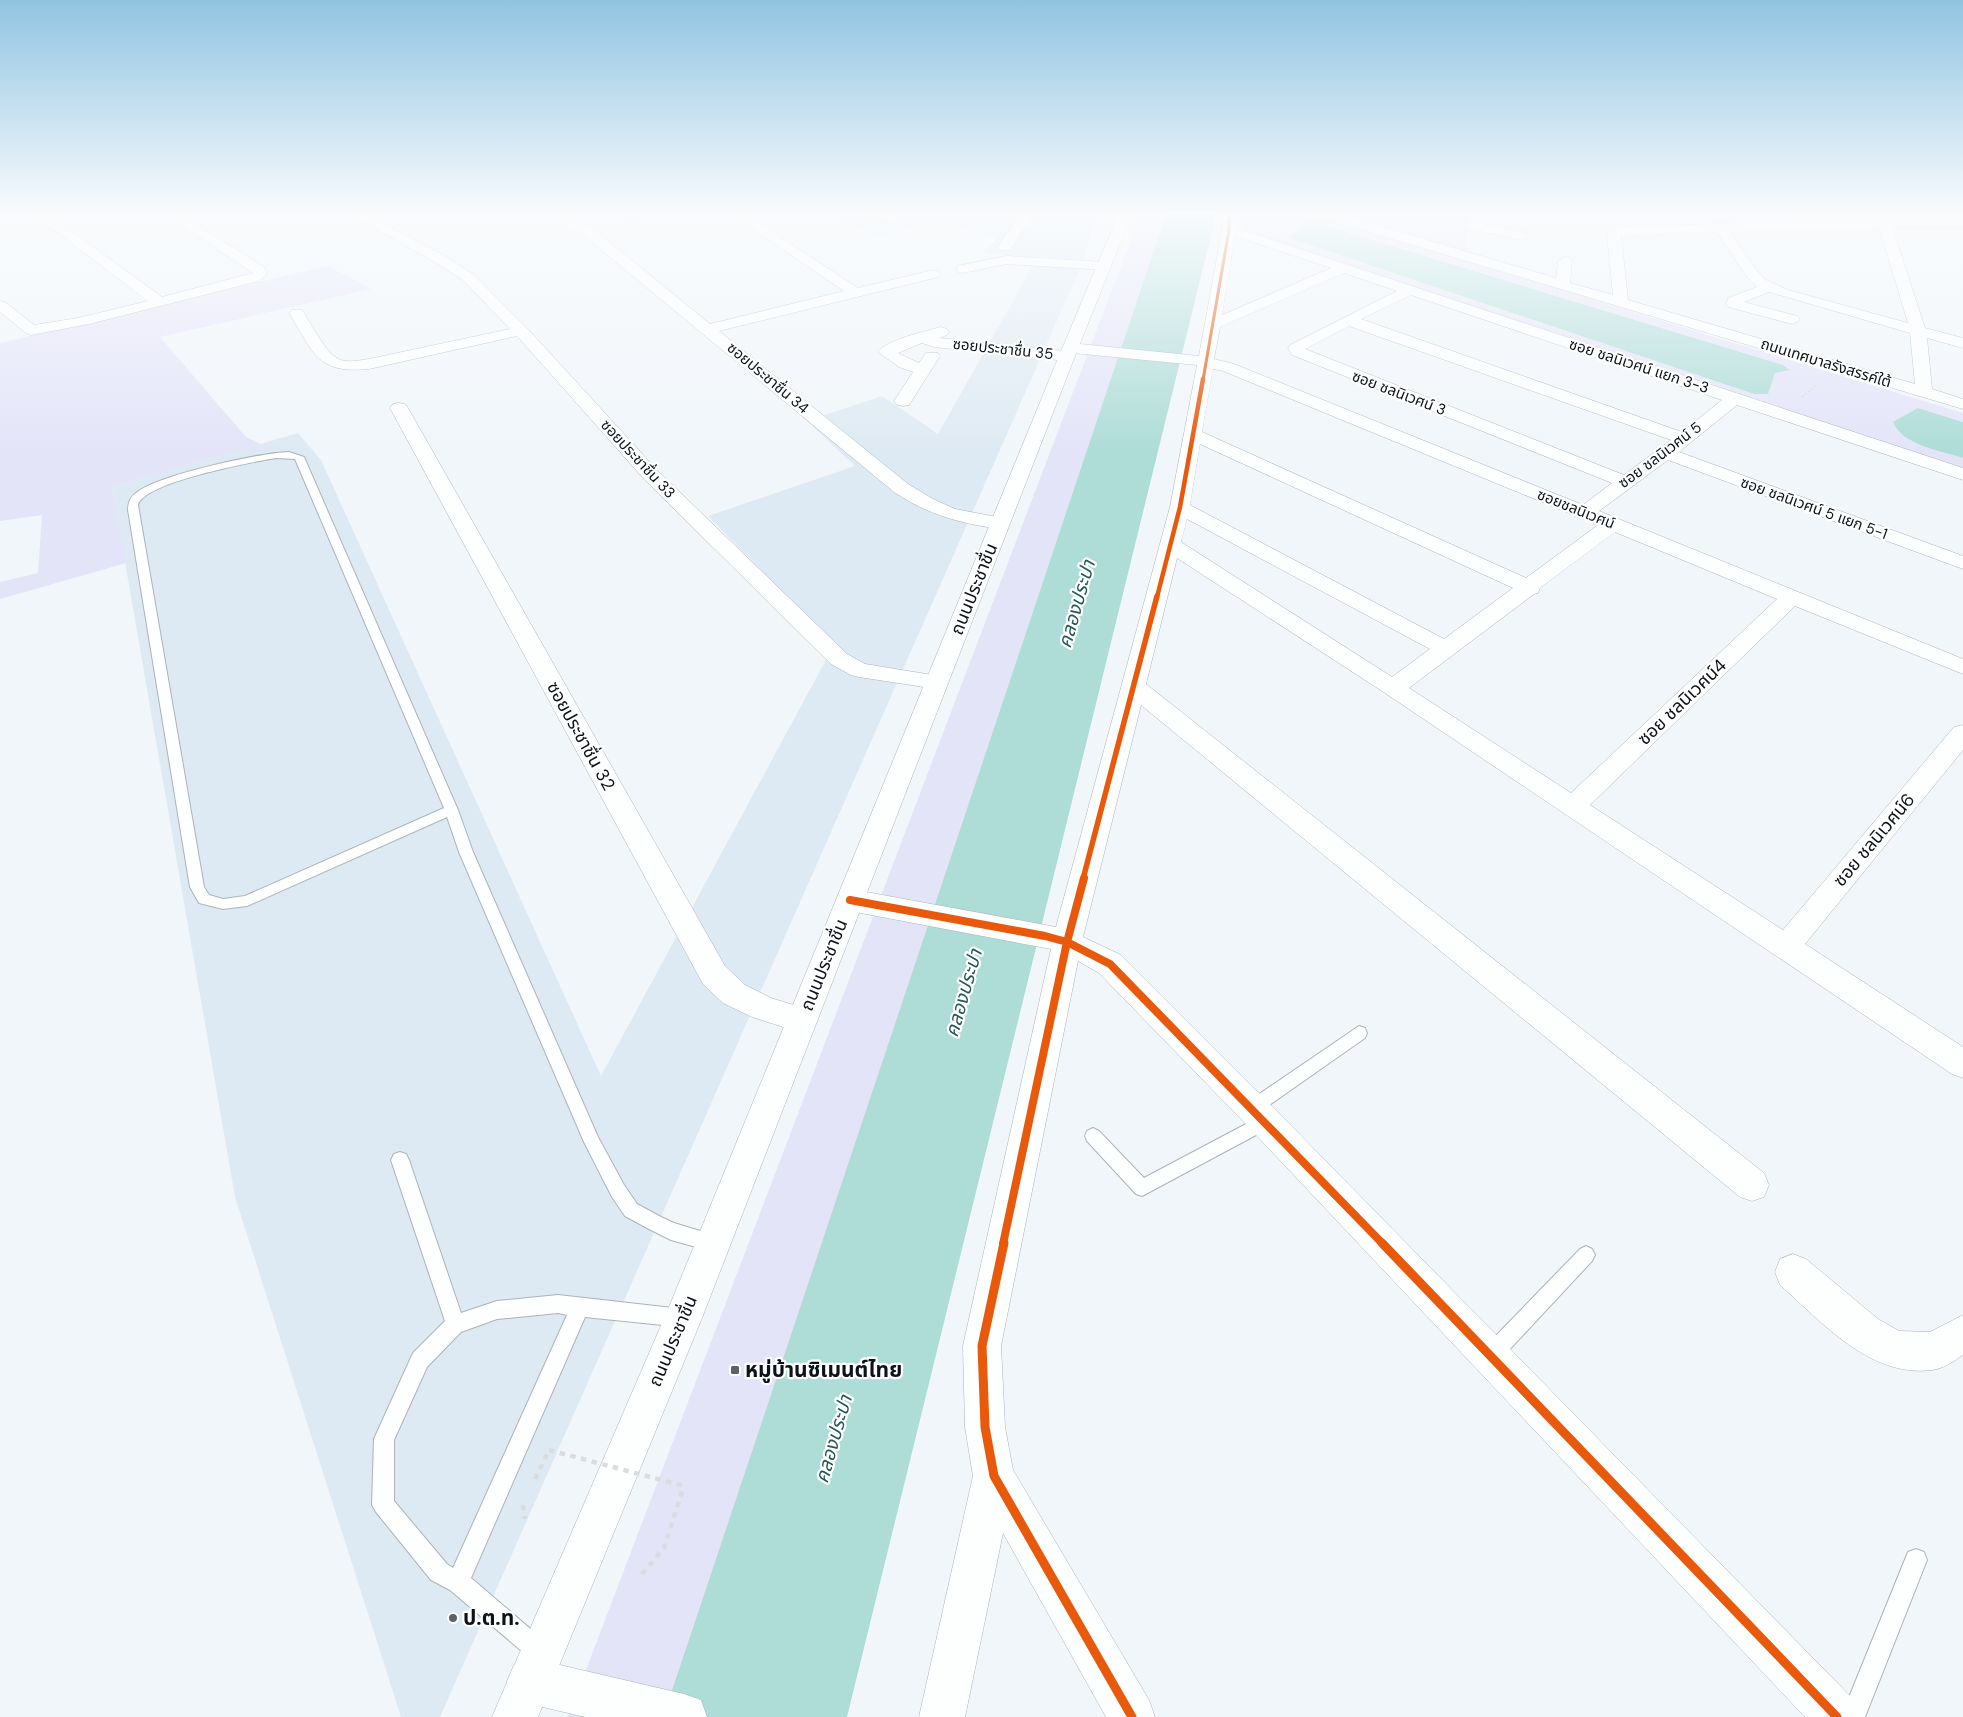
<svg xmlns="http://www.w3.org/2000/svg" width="1963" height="1717" font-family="'DM Sans','Noto Sans Thai',sans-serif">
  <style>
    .built { fill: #deeaf3 }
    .green { fill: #e4e4f9; fill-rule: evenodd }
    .water { fill: #aedcd7 }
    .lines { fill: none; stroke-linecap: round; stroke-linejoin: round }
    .lane-casing { stroke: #acb3b7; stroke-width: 2 }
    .street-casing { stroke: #acb3b7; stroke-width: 1 }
    .secondary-casing { stroke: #acb3b7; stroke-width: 1 }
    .path-far1 { stroke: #dadcde; stroke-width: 2; stroke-dasharray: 2 2; stroke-linecap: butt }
    .path { stroke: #dadcde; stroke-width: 4.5; stroke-dasharray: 5.5 5.5; stroke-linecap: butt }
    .lane { fill: #fdfefe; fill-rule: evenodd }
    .street { fill: #fdfefe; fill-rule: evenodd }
    .secondary { fill: #fdfefe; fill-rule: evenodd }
    .path-bridge { stroke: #dadcde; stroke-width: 4.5; stroke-dasharray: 5.5 5.5; stroke-linecap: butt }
    .cycleway-far4-casing { stroke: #fff; stroke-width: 5 }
    .cycleway-far3-casing { stroke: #fff; stroke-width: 6 }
    .cycleway-far2-casing { stroke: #fff; stroke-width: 8 }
    .cycleway-far1-casing { stroke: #fff; stroke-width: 11 }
    .cycleway-casing { stroke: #fff; stroke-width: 12 }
    .cycleway-far4 { stroke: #e8590c; stroke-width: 3 }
    .cycleway-far3 { stroke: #e8590c; stroke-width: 4.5 }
    .cycleway-far2 { stroke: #e8590c; stroke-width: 5.5 }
    .cycleway-far1 { stroke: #e8590c; stroke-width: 8 }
    .cycleway { stroke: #e8590c; stroke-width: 9 }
    .poi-dot { fill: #5c6268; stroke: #fff; stroke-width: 2 }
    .labels { text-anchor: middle; stroke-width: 4.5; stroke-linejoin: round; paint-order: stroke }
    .far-street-label { font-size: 15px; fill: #0b1319; stroke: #fff }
    .street-label { font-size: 18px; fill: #0b1319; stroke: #fff }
    .water-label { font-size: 19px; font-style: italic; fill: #225952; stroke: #fff }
    .near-poi-label { font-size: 21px; font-weight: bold; fill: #0b1319; stroke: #fff; text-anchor: start }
  </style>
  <rect width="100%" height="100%" fill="#f1f6fa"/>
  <!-- built -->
  <path class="built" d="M606 211H670L630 222Z
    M819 211H1097L1083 262 440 1717H401L235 1197 112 487 298 433 321 460 601 1076 834 645 708 516 855 466 807 421 882 396 938 434 1037 258 983 253 997 238 936 218 880 236Z"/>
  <!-- green -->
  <path class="green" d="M1142 211H1167L663 1717H568Z
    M1241 211H1303L1963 413V422L1918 408 1911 441 1963 458V471L1271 242 1245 231 1240 217ZM1311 221 1783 365 1789 369 1775 373 1754 394 1292 239 1291 236Z
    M1322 211H1466V254Z
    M328 266 371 289 160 337 246 437 261 444 112 487 126 563 0 599V582L38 573 42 515 0 521V343Z"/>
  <!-- water -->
  <path class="water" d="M1167 211H1217L847 1717H663Z
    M1310 221 1783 365 1790 370 1775 373 1768 394H1754L1292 239 1290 236Z
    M1918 408 1963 422V458C1940 450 1903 446 1893 422Z"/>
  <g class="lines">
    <defs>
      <path id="lane" d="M289 452 304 457 458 810 473 852 598 1137 624 1185 637 1204 661 1217 674 1223 720 1237 723 1243 720 1249 714 1252 671 1240 649 1229 625 1216 612 1197 584 1142 459 852 447 817 247 906 223 909 199 903 190 887 128 510C128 503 130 497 136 493 157 475 260 453 289 452ZM276 458 295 459 444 808 245 896 223 899 209 895 204 887 138 505C144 482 252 462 276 458Z
        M1359 1026 1365 1028 1367 1033 1365 1038 1258 1113 1252 1115 1246 1113 1244 1108 1246 1103Z
        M1265 1114 1271 1117 1273 1122 1271 1127 1142 1196 1136 1194 1087 1141 1085 1136 1087 1131 1093 1128 1099 1131 1144 1178Z
        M400 1152 406 1154 409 1160 461 1313 497 1301 558 1295 682 1309 689 1311 691 1318 689 1325 682 1327 585 1317 471 1578 547 1643 550 1651 547 1659 539 1662 531 1659 450 1590 431 1580 376 1512 372 1505 374 1439 413 1353 445 1321 391 1160 394 1154ZM558 1313 567 1315 453 1568 447 1564 394 1501V1440L427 1367 461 1332 497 1319Z
        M1586 1246 1592 1249 1595 1255 1592 1261 1497 1363 1490 1366 1483 1363 1480 1356 1483 1349 1580 1249Z
        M1916 1549 1924 1552 1927 1560 1865 1717H1841L1908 1552Z"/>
      <path id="street" d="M0 211H18L17 214 0 218Z
        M29 211H44L162 297 253 273 160 211H175L264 267 267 274 259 281 89 324 31 335 26 333 0 312V301L5 302 34 325 78 318 148 301Z
        M344 211H360L443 255 473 274 527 328 658 471 847 654 865 664 945 677 949 682 945 687 937 689 859 677 851 675 831 664 644 479 517 336 369 369C316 374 314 353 289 313L292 310H302C311 323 326 355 341 360 350 363 360 360 369 359L510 329 463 280 433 261Z
        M538 211H555L592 228 710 324 844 291 726 211H741L858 288 933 270 938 271 940 274 938 277 719 331 908 484 933 499 955 509 1007 519 1010 523 1007 527 1000 529C959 523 929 515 894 492L582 234Z
        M868 211C879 211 892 210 901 219L894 223 869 214Z
        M1022 211H1035L1010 250H1000L998 247Z
        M1224 211H1236V228L1963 468V480L1737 405 1679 452 1963 556V569L1668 460 1599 511 1963 659V674L1795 606 1590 805 1783 930 1954 727 1963 725V750L1805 944 1963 1047V1078L1952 1074 1385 693 1177 558 1146 684 1764 1173 1769 1185 1764 1197 1752 1201 1740 1197 1141 705 1083 937 1121 955 1264 1098 1854 1700 1860 1717H1805L1240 1118 1099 973 1078 961 1001 1346 1005 1427 1013 1470 1149 1700 1155 1717H1106L1003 1533 965 1717H919L973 1476 965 1427 963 1346 1051 949 850 911 840 908 836 900 840 892 850 889 1056 927 1170 507 1197 365 1073 353 1075 356 1073 359 1067 361 934 347 922 343 898 353 919 363 926 353H938L940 356 909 405 903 406 897 405 894 401 913 372 899 367 878 352C886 340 926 331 941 327L947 329 949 332 947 335 939 338 1064 351 1062 348 1064 345 1070 343 1199 356 1222 230ZM1235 236 1331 268 1222 315ZM1344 273 1397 291 1290 345 1288 348 1292 355 1612 483 1583 505 1234 364 1214 359 1220 327ZM1411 295 1722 400 1682 432 1361 319ZM1349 326 1671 440 1624 475 1305 349ZM1213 369 1223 371 1598 525 1526 578 1202 432ZM1200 444 1513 588 1444 639 1190 505ZM1187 519 1430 649 1392 677 1181 542ZM1615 532 1777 599 1571 793 1409 688 1534 594 1538 593 1540 588Z
        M1308 211H1328L1556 278 1558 261 1565 257 1570 258 1572 261 1570 283 1613 295 1607 234 1619 227 1876 219 1872 211H1885L1889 219H1963V227H1892L1925 328 1963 338V348L1927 338 1932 389 1963 399V409L1309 214ZM1879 227 1908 323 1788 290 1766 280 1757 271 1730 232ZM1717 232 1747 277 1757 287 1728 298 1726 304 1728 307 1792 324 1797 322 1800 319 1797 316 1744 302 1769 292 1910 333 1915 384 1628 300 1621 236Z
        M1470 221 1527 233 1529 236 1522 240 1465 228 1463 225Z
        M1006 256 1104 262 1109 263 1111 266 1109 269 1104 270 1006 264 963 273 958 272 956 269 958 266Z
        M399 403 405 404 408 408 725 966 745 985 771 998 813 1011 818 1020 813 1029 802 1033 752 1017 723 1003 703 984 390 408 393 404Z
        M1793 1254 1806 1259 1878 1319 1899 1331 1930 1332 1963 1315V1355C1954 1361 1943 1369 1932 1370 1870 1378 1822 1322 1780 1285L1775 1272 1780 1259Z
        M530 1658 684 1694 701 1700 707 1717H585L530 1704 514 1697 507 1681 514 1665Z"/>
      <path id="secondary" d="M1120 211H1133L1075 356 702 1318 538 1717H492L669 1307 1059 356Z"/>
    </defs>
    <!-- lane casing -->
    <use href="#lane" class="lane-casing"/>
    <!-- street casing -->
    <use href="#street" class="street-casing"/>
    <!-- secondary casing -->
    <use href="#secondary" class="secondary-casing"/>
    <!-- path-far1 -->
    <path class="path-far1" d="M1802 397 1818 384"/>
    <!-- path -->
    <path class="path" d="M535 1479 549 1450
      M523 1505 525 1519
      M642 1574 664 1548 684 1486"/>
    <!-- lane -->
    <use href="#lane" class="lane"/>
    <!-- street -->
    <use href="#street" class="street"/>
    <!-- secondary -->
    <use href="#secondary" class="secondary"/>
    <!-- path-bridge -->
    <path class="path-bridge" d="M549 1450 684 1486"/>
    <defs>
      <path id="cycleway-far4" d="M1203 380 1229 230 1230 211"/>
      <path id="cycleway-far3" d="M1157 597 1180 507 1203 379"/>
      <path id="cycleway-far2" d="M1083 879 1157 596"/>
      <path id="cycleway-far1" d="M850 900 1045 936 1067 942 1110 964 1383 1244
        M1003 1244 1067 942 1084 878"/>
      <path id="cycleway" d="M1004 1243 982 1346 985 1427 994 1476 1132 1717
        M1382 1243 1837 1717"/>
    </defs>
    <!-- cycleway-far4 casing -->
    <use href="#cycleway-far4" class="cycleway-far4-casing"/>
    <!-- cycleway-far3 casing -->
    <use href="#cycleway-far3" class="cycleway-far3-casing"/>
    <!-- cycleway-far2 casing -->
    <use href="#cycleway-far2" class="cycleway-far2-casing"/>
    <!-- cycleway-far1 casing -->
    <use href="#cycleway-far1" class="cycleway-far1-casing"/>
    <!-- cycleway casing -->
    <use href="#cycleway" class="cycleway-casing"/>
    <!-- cycleway-far4 -->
    <use href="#cycleway-far4" class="cycleway-far4"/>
    <!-- cycleway-far3 -->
    <use href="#cycleway-far3" class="cycleway-far3"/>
    <!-- cycleway-far2 -->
    <use href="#cycleway-far2" class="cycleway-far2"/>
    <!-- cycleway-far1 -->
    <use href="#cycleway-far1" class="cycleway-far1"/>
    <!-- cycleway -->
    <use href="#cycleway" class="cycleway"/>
  </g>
  <!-- sky -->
  <linearGradient id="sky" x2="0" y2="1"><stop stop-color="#91c4e1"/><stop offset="0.47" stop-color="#f9fbfd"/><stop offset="1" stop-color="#f9fbfd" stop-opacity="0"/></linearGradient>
  <rect width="1963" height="452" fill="url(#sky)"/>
  <!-- markers -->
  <g class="poi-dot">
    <rect x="730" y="1365" width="10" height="10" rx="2.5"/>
    <circle cx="453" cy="1618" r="5"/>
  </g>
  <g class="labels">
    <!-- far-street labels -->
    <g class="far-street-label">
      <text transform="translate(1003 349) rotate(6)" y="5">ซอยประชาชื่น 35</text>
      <text transform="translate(1826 363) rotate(17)" y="5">ถนนเทศบาลรังสรรค์ใต้</text>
      <text transform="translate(1639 366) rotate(18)" y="5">ซอย ชลนิเวศน์ แยก 3-3</text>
      <text transform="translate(768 378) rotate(40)" y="5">ซอยประชาชื่น 34</text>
      <text transform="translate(1399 393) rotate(21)" y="5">ซอย ชลนิเวศน์ 3</text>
      <text transform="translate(1660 455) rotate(-37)" y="5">ซอย ชลนิเวศน์ 5</text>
      <text transform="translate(638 459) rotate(47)" y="5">ซอยประชาชื่น 33</text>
      <text transform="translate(1814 508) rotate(20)" y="5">ซอย ชลนิเวศน์ 5 แยก 5-1</text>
      <text transform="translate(1576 509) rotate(22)" y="5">ซอยชลนิเวศน์</text>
    </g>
    <!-- street labels -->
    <g class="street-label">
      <text transform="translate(974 589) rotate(-68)" y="6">ถนนประชาชื่น</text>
      <text transform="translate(1682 702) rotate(-44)" y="6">ซอย ชลนิเวศน์4</text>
      <text transform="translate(581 736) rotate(61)" y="6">ซอยประชาชื่น 32</text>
      <text transform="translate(1874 840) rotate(-50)" y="6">ซอย ชลนิเวศน์6</text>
      <text transform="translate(824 965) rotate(-68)" y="6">ถนนประชาชื่น</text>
      <text transform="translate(673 1341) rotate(-67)" y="6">ถนนประชาชื่น</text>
    </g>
    <!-- water labels -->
    <g class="water-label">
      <text transform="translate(1076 604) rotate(-74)" y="7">คลองประปา</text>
      <text transform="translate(963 993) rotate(-74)" y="7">คลองประปา</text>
      <text transform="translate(833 1439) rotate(-74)" y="7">คลองประปา</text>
    </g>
    <!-- near-poi labels -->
    <g class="near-poi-label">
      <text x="745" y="1377">หมู่บ้านซิเมนต์ไทย</text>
      <text x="463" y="1625">ป.ต.ท.</text>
    </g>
  </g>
</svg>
